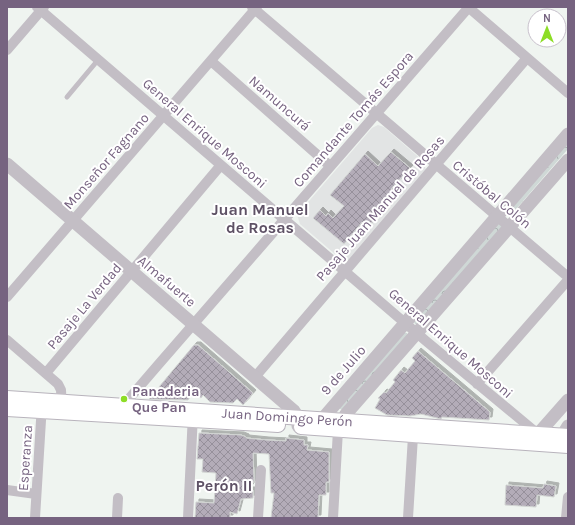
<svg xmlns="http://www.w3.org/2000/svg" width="575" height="525" font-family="Karla,sans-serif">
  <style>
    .built { fill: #e2e4e4 }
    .park { fill: url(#park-crowns) }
    .building { fill: url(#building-cross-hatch); stroke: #d2d5d3; filter: url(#shadow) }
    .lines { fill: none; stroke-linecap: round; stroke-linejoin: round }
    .secondary-casing { stroke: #b8b3bc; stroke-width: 16 }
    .service { stroke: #c3bec5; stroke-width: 5 }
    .minor { stroke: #c3bec5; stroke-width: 10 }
    .tertiary { stroke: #c3bec5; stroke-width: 13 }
    .secondary { stroke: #fff; stroke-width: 14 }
    .poi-dot { fill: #8ddd26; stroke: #fff; stroke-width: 1.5 }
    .labels { text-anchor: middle; stroke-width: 4; stroke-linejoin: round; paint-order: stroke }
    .street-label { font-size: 14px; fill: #766380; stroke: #fff }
    .poi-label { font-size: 14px; font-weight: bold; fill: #766380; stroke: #fff; text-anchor: start }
    .quarter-label { font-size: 16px; font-weight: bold; fill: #5e5165; stroke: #fff }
  </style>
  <defs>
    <pattern id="park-crowns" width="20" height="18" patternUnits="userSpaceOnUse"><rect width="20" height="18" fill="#cfd8d6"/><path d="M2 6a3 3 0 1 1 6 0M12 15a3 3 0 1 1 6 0" fill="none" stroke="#adb3b3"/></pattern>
    <pattern id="building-cross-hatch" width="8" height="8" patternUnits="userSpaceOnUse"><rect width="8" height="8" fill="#b3acb8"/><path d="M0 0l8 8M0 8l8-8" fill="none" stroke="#96909b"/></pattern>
    <filter id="shadow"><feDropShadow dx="3" dy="-3" stdDeviation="0" flood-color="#0004"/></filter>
  </defs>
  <rect width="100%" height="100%" fill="#eff4f0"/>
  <!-- built -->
  <path class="built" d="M378 125 384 127 423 161 426 170 349 260H342L300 224 297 215 372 128Z"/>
  <!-- park -->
  <path class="park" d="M568 141V149L511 215H507V211Z
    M498 224H501L502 227 418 324H415L413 320Z
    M403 333H407L408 336 344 410 340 409 339 405Z"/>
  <!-- building -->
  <path class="building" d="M391 152 410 168 391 189 396 194 378 215 368 227 362 222 344 244 313 218 320 210 326 216 328 213 333 218 344 206 330 195 365 154 378 166Z
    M194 345H198L253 393 243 405 237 399 233 403 210 402 203 395 201 398 193 392 188 400 149 399Z
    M418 351 490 412 489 420 442 417 441 419 421 414 410 416 387 415 375 408 380 399 378 398 384 392 386 393 395 382 393 380 401 370 405 373 415 361 412 358Z
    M199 433 241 435 246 437V438L266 440 286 441V438L304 440V445H308L307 450 329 452V482H326V495H319L318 518H271L274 493H271L269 454 253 453 254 481 248 490H253V498L241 499 237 514 230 512V518H195L196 502 214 503 216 473 202 472 203 459H197Z
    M544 484 556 486 554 497 537 495 536 507 505 505 506 485 543 488Z"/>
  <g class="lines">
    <defs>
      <g id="secondary">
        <path id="s1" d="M7 398 568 436"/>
        <path d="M7 409 278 425"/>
        <path d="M301 427 568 446"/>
      </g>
    </defs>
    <!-- secondary casing -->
    <use href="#secondary" class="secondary-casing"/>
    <!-- service -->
    <path class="service" d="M67 97 98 60"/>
    <!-- minor -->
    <path class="minor" d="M37 7 426 341 538 434
      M252 7 568 277
      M468 7 568 93
      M7 50 44 7
      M211 61 330 166
      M7 297 257 7
      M7 340 58 384 61 390 62 408
      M46 373 221 165
      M255 377 527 58
      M477 384 568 280
      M125 411 127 401 158 365 469 7
      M7 490 36 494
      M35 518 42 404
      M117 518 118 498
      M188 518 193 414
      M258 518 261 470
      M333 518 338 430
      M408 518 413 436
      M566 518 568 497"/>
    <!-- tertiary -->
    <path class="tertiary" d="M568 134 325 416V419L338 430 346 414 568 160
      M7 164 294 411 298 417V426
      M568 426 562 436 568 442
      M538 443V434L568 400"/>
    <!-- secondary -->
    <use href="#secondary" class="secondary"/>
  </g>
  <!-- markers -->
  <circle class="poi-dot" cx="124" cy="399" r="4"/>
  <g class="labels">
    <!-- street labels -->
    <g class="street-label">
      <text transform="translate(280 103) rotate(41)" y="5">Namuncurá</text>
      <text transform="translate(353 119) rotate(-49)" y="5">Comandante Tomás Espora</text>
      <text transform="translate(205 133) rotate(41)" y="5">General Enrique Mosconi</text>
      <text transform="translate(106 161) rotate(-49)" y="5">Monseñor Fagnano</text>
      <text transform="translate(492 194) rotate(40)" y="5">Cristóbal Colón</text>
      <text transform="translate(380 208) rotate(-49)" y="5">Pasaje Juan Manuel de Rosas</text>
      <text transform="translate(167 281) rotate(40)" y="5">Almafuerte</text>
      <text transform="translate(84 306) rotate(-50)" y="5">Pasaje La Verdad</text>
      <text transform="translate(451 343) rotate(41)" y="5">General Enrique Mosconi</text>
      <text transform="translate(343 370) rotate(-49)" y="5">9 de Julio</text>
      <text dy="5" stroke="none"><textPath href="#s1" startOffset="281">Juan Domingo Perón</textPath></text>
      <text transform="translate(25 458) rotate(-86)" y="5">Esperanza</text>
    </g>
    <!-- poi labels -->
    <g class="poi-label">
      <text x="132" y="396">Panaderia<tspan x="132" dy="16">Que Pan</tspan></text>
    </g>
    <!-- quarter labels -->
    <g class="quarter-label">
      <text x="260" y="215">Juan Manuel<tspan x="260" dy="18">de Rosas</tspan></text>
      <text x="224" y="491">Perón II</text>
    </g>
  </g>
  <!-- border -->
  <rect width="575" height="525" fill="none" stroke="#766380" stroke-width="16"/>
  <!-- north arrow -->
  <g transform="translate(547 28)"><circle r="19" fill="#ffffff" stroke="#c8c1cc"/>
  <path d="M0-3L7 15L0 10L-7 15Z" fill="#8ddd26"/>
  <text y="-6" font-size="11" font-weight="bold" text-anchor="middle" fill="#766380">N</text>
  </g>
</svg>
